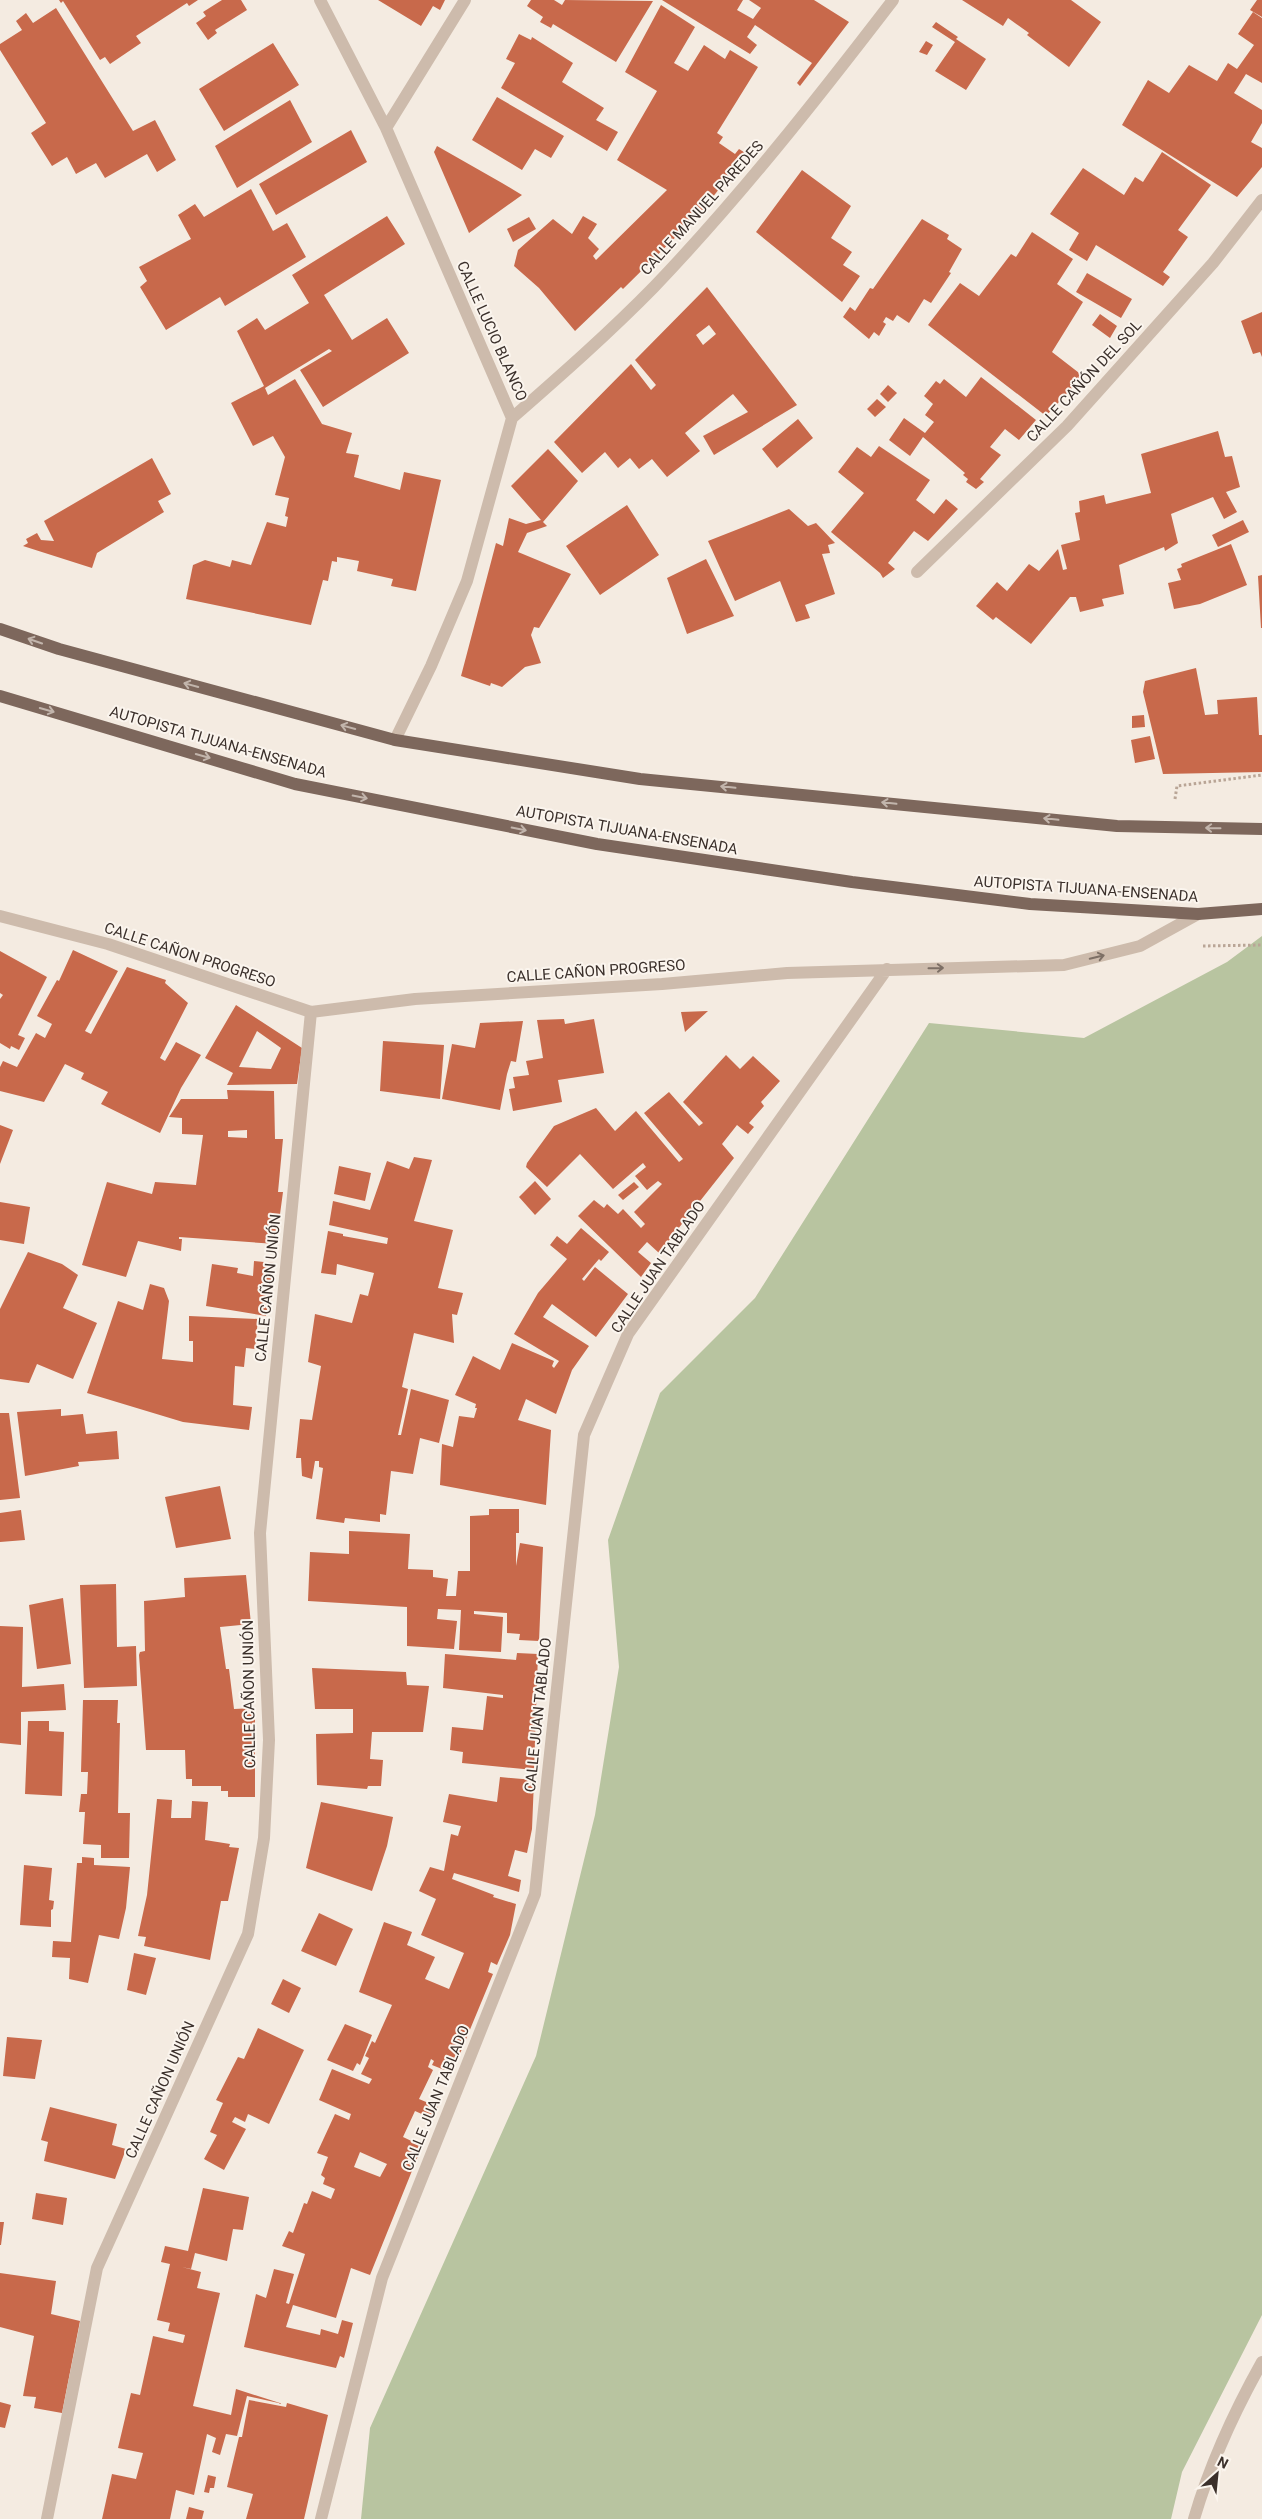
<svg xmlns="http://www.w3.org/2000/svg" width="1262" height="2519" font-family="Roboto,sans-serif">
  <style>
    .green { fill: #b8c4a0 }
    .building { fill: #c8694b; fill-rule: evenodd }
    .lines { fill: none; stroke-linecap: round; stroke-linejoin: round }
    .path { stroke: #b9a596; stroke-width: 3; stroke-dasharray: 2.5 2.5; stroke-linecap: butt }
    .minor { stroke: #cdbbac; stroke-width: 12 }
    .major { stroke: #7d675c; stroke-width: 12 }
    .oneway { stroke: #c2b5ac }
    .oneway2 { stroke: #7d6f65 }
    .labels { text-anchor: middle; stroke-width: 4; stroke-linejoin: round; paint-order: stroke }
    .street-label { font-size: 15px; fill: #3b302b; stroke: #fbf5ee }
  </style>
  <rect width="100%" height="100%" fill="#f4ebe1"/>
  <!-- green -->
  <path class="green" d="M1262 936V2315L1182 2472 1171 2519H361L370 2428 536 2056 595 1815 619 1667 608 1540 660 1393 755 1298 929 1023 1084 1038 1227 962Z"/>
  <!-- building -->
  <path class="building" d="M59 0H198L189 6 187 3 136 36 141 43 110 64 105 57 100 60 63 1 61 3Z
    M222 0H241L247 10 215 30 217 33 208 40 196 23 206 16 203 12Z
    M378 0H445L440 10 433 6 421 26Z
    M531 0H554L562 5 565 0 653 1 616 62 553 24 551 28 540 22 543 17 527 6Z
    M662 0H743L737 10 753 19 761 8 749 0H814L849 22 800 86 797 83 812 63 755 25 747 37 757 45 750 54Z
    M962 0H1071L1101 22 1069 67 1027 35 1029 33 1008 18 1003 26Z
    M1257 0H1262V17L1250 10Z
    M661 5 695 27 674 63 688 71 704 45 725 59 730 50 758 67 717 133 723 137 719 143 735 154 739 149 747 154 700 213 623 289 621 287 575 331 539 288 514 266 518 250 553 219 572 234 583 216 597 224 588 238 599 249 593 256 596 260 667 190 617 160 657 91 625 72Z
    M56 8 133 131 155 120 176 160 157 172 147 154 105 178 96 163 76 174 67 157 52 166 31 133 46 123 0 50V44L22 30 16 21 26 13 33 23Z
    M1253 12 1262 18V83L1246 74 1234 93 1262 110V123L1251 142 1262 148V167L1237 197 1122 125 1148 80 1169 93 1189 65 1217 81 1228 63 1237 69 1254 45 1238 34Z
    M936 22 958 37 956 39 986 59 966 90 935 71 955 42 932 27Z
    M519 34 531 40 532 37 573 63 562 82 604 108 596 120 618 132 607 151 501 88 515 63 506 59Z
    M926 41 933 45 927 55 919 52Z
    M273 43 299 85 224 131 199 89Z
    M497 97 564 136 551 158 535 149 522 170 472 140Z
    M290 100 312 142 237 188 215 146Z
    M351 130 367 162 276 215 259 184Z
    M437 146 502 183 522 195 469 233 434 152Z
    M1162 152 1211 185 1178 230 1188 237 1163 272 1170 277 1163 286 1096 245 1087 261 1069 250 1079 233 1050 214 1083 168 1124 195 1135 177 1143 182Z
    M802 170 851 206 831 238 852 252 843 265 860 276 842 302 756 232Z
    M251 189 273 231 287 223 306 257 225 306 220 297 166 330 140 287 147 281 139 267 191 239 178 215 195 204 204 217Z
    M387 216 405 244 324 295 352 340 387 318 409 353 323 407 300 370 332 351 329 349 265 388 268 395 295 379 322 424 352 433 346 453 359 455 354 477 400 490 404 472 441 480 416 591 391 586 393 579 357 571 359 561 337 557V562L332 561 328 581 323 580 311 625 186 599 193 565 205 560 230 567 232 560 251 565 267 522 286 527 288 517 285 516 289 498 275 495 285 457 273 436 253 446 231 403 264 386 237 331 257 318 265 330 309 303 292 275Z
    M529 217 536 229 513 242 507 229Z
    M922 219 949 235 947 239 962 249 949 272 951 273 931 303 924 299 909 323 897 315 893 321 886 317 883 322 886 324 879 336 874 332 869 339 843 317 850 307 855 311 870 288 873 289Z
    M1032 232 1073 259 1057 284 1083 302 1052 352 1083 376 1046 416 928 325 960 283 979 296 1011 254 1016 257Z
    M1087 273 1132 299 1121 318 1076 292Z
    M707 287 797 405 714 455 703 436 748 412 733 394 685 433 700 451 667 477 652 459 639 469 630 458 618 468 605 452 582 473 554 442 631 364 651 390 656 385 635 360ZM709 325 716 334 703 345 696 335Z
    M1262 312V357L1260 352 1253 354 1241 321Z
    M1100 314 1117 326 1110 338 1092 325Z
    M981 377 1036 420 1019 440 1005 429 990 447 1001 455 980 479 984 482 976 489 966 482 968 479 963 475 965 473 923 437 910 456 889 440 904 418 925 433 934 422 925 415 933 404 924 396 936 381 940 384 944 379 966 397Z
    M888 385 897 393 888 402 880 394Z
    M877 399 886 407 875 417 867 409Z
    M798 419 813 438 777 468 762 449Z
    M1218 431 1225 457 1232 456 1240 487 1226 492 1237 512 1224 519 1213 497 1171 514 1178 543 1165 551 1164 547 1119 565 1124 594 1102 599 1104 606 1080 612 1076 597H1070L1031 644 996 617 993 620 976 606 997 582 1007 591 1029 564 1039 571 1058 549 1063 570 1067 569 1061 545 1080 540 1075 513 1080 512 1079 501 1104 495 1106 504 1151 493 1141 454Z
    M879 446 930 480 916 500 934 514 946 499 958 509 928 541 914 531 888 563 895 569 883 578 880 573 831 532 864 493 838 472 857 447 871 457Z
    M548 449 578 481 543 522 547 526 527 533 518 552 571 574 539 628 534 627 531 635 541 663 525 667 502 687 491 683 490 686 461 676 496 543 503 546 509 518 526 524 541 520 511 486Z
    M152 458 171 494 158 501 164 512 97 553 92 568 23 546 28 543 26 539 37 533 41 540 54 541 44 521Z
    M627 505 659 555 600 595 566 546Z
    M789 509 808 526 816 523 835 543 828 545 830 553 822 554 835 594 805 605 810 618 796 622 780 581 735 601 708 541Z
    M1243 520 1249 532 1218 547 1212 535Z
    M1231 544 1247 585 1200 604 1174 609 1168 583 1181 580 1177 569 1182 567 1181 564Z
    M706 559 734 616 687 634 667 578Z
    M1262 575V628H1261L1258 576Z
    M1196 668 1205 715 1218 714 1217 700 1257 697 1259 735H1262V772L1163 774 1143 692 1145 681Z
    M1144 715 1145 727 1132 728V716Z
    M1150 736 1155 759 1135 763 1131 740Z
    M73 950 118 971 85 1031 91 1034 127 967 166 980 165 983 188 1003 160 1058 165 1061 176 1042 201 1055 181 1088 160 1133 101 1104 108 1092 81 1079 84 1073 65 1064 44 1102 0 1091V1067L3 1061 17 1067 36 1033 45 1038 52 1024 37 1016 57 980 59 981Z
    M0 951 47 977 18 1035 25 1038 19 1050 11 1046 10 1049 0 1043V999L3 995 0 993Z
    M236 1005 302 1048 297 1084 227 1085 233 1073 205 1058ZM257 1031 281 1048 271 1069 239 1067Z
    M708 1011 685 1032 681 1012Z
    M564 1019 565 1024 594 1019 604 1073 558 1080 562 1102 513 1111 509 1089 515 1088 513 1077 529 1075 526 1061 543 1058 537 1020Z
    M523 1021 516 1062 511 1061 507 1074 500 1110 442 1099 452 1044 475 1048 480 1023Z
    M383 1041 444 1045 440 1099 380 1091Z
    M726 1055 740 1069 753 1056 780 1081 761 1102 764 1106 749 1123 754 1127 748 1134 737 1125 722 1144 734 1158 659 1253 647 1242 638 1252 651 1263 641 1277 578 1216 594 1200 604 1208 607 1204 618 1214 623 1209 641 1228 645 1224 634 1212 662 1184 658 1181 647 1190 635 1176 646 1167 643 1163 613 1189 580 1154 547 1187 526 1167 527 1163 554 1126 596 1108 615 1131 636 1111 679 1162 683 1159 644 1113 669 1092 699 1126 703 1123 683 1102Z
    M227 1090 274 1091 275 1139H283L278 1192H283L276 1244 179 1237V1239H182L181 1251 138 1241 126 1277 82 1265 107 1182 152 1194 155 1182 196 1185 203 1135 182 1134V1118L169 1117 181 1099H228ZM247 1130V1138L228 1137V1131Z
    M0 1125 13 1130 0 1164Z
    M414 1157 432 1160 414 1221 453 1230 438 1288 463 1293 457 1315 452 1314 454 1343 414 1333 402 1387 408 1389 398 1435H401L411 1389 449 1400 439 1443 420 1438 413 1474 391 1471 386 1515 380 1514V1522L345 1518 344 1523 316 1519 323 1468 319 1467V1461H315L312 1479 302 1476 301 1458H296L300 1419 312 1420 321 1366 308 1362 315 1314 352 1323 360 1294 368 1296 374 1273 337 1264 336 1275 321 1273 328 1231 343 1234V1236L387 1244 388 1238 329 1225 333 1201 370 1210 387 1161 409 1169Z
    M339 1166 371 1173 365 1201 334 1194Z
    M535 1181 551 1199 535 1215 519 1197Z
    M634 1182 639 1187 623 1200 618 1195Z
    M0 1202 30 1207 24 1244 0 1240Z
    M581 1228 609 1252 601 1261 599 1259 582 1279 584 1281 595 1267 628 1294 596 1337 552 1304 543 1317 589 1346 572 1370 556 1414 526 1399 518 1420 551 1430 546 1505 440 1485 442 1444 453 1447 459 1416 474 1418 477 1408H475L476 1404 455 1395 473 1356 500 1370 512 1343 554 1361 552 1366 554 1368 559 1361 514 1334 538 1293 567 1259 550 1245 557 1236 567 1244Z
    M28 1252 62 1264 78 1275 63 1308 97 1323 73 1379 37 1364 29 1383 0 1379V1309Z
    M254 1261 274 1263 266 1316 206 1306 212 1264 238 1268 237 1273 253 1276Z
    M150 1284 164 1288 169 1301 162 1359 193 1362V1341H189V1316L258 1319 255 1349 246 1348 244 1367 235 1366 233 1405 252 1407 249 1430 183 1422 87 1393 118 1301 143 1310Z
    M61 1409V1416L83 1414 86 1434 117 1431 119 1459 78 1462 79 1466 25 1476 17 1412Z
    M0 1413H9L20 1498 0 1500Z
    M220 1486 231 1539 176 1548 165 1497Z
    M489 1509H519V1533H516V1566L520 1543 543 1547 539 1641 519 1640 520 1634 507 1633V1613L474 1611V1614L503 1617 501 1652 459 1650 461 1610 438 1609 437 1619 457 1621 454 1649 407 1646V1607L308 1601 310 1552 349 1554V1531L410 1534 408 1569 433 1570V1577L448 1579 446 1596H456L458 1571H470V1516L489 1515Z
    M21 1510 25 1540 0 1542V1513Z
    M246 1575 251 1624 220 1627 226 1669H229L234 1709 255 1708V1797H228V1791H221V1786H192V1779H186L185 1750H146L139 1655 140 1652 145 1651 144 1601 185 1597 184 1578Z
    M116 1584 117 1647 136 1646 137 1686 84 1688 80 1585Z
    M63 1598 71 1664 37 1669 29 1605Z
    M0 1626 23 1627 22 1687 64 1684 66 1710 21 1712V1745L0 1743Z
    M517 1653 538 1654 534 1770 462 1763 463 1752 450 1750 452 1727 483 1730 487 1696 503 1698V1695L443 1688 445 1654 516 1660Z
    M312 1668 406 1672 407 1685 429 1686 423 1732H372L370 1759 383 1760 381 1786H368L367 1789 317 1785 316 1734 353 1733V1709H315Z
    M83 1700H118L117 1723H120L118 1813H130L129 1858H101V1845L83 1844 85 1812H79L81 1794H87L88 1772H81Z
    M28 1721H49V1731L64 1732 62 1796 25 1794Z
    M500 1777 534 1780 532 1829 527 1853 515 1850 508 1876 521 1880 519 1892 454 1873 452 1879 494 1895 493 1897 516 1904 510 1935 497 1965 491 1962 488 1972 493 1974 452 2073 432 2065 434 2061 431 2059 428 2067 433 2070 419 2099 438 2107 433 2119 415 2111 403 2137 422 2146 370 2275 351 2268 336 2318 293 2305 286 2327 320 2335 321 2329 338 2334 342 2320 353 2323 344 2358 340 2356 336 2368 244 2347 256 2294 266 2298 274 2269 294 2274 286 2303 289 2304 305 2254 282 2246 289 2231 293 2233 304 2203 307 2204 312 2191 331 2199 335 2189 323 2184 325 2178 321 2175 328 2157 317 2153 335 2114 349 2120 351 2114 319 2100 332 2069 369 2084 372 2079 361 2074 369 2058 365 2056 372 2041 375 2043 392 2005 359 1992 384 1922 412 1932 407 1945 435 1957 425 1979 449 1989 464 1953 421 1935 436 1899 419 1891 430 1867 444 1871 451 1834 458 1836 461 1826 443 1822 449 1794 497 1802ZM360 2152 387 2164 380 2177 354 2167Z
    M157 1799 172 1800 171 1818H191L192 1801 208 1802 205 1840 230 1844 229 1847 239 1848 228 1901H221L210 1960 144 1946 146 1937 138 1936 147 1895Z
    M321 1802 393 1817 387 1846 372 1891 306 1868Z
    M82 1857 94 1858V1865L130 1867 126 1908 119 1939 99 1935 88 1983 69 1979 70 1958 52 1957 53 1941 71 1942 77 1863H82Z
    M24 1865 52 1868 49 1900 54 1901 53 1909 51 1910V1927L20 1925Z
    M319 1913 353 1929 336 1966 301 1951Z
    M134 1953 156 1958 146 1995 127 1990Z
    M283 1979 301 1988 289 2013 271 2004Z
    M345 2024 372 2035 360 2065 357 2063 353 2071 327 2060Z
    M258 2028 304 2050 269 2124 248 2114 245 2122 235 2117 232 2122 246 2129 224 2170 204 2159 217 2135 210 2132 223 2103 216 2100 238 2057 244 2059Z
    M7 2037 42 2040 35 2079 3 2076Z
    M50 2107 117 2124 112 2145 126 2149 115 2179 44 2161 48 2142 41 2140Z
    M203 2188 249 2197 243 2230 233 2229 227 2261 195 2253 191 2269 182 2267 201 2272 197 2288 220 2293 193 2406 231 2415 236 2389 283 2404 247 2396 237 2436 226 2434 220 2455 212 2452 216 2438 207 2434 194 2495 176 2490 170 2519H102L112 2474 136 2479 143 2453 118 2448 131 2393 140 2395 153 2336 183 2343 185 2335 168 2331 170 2323 157 2320 170 2264 161 2262 165 2246 188 2251Z
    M36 2193 67 2198 63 2225 32 2219Z
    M0 2222H4L1 2245H0Z
    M0 2273 56 2281 51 2314 80 2321 62 2413 34 2408 36 2397 23 2396 34 2336 0 2327Z
    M249 2400 286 2407 287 2403 328 2415 304 2519H246L253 2494 227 2487 239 2437H242Z
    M0 2402 11 2405 5 2428 0 2427Z
    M208 2475 216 2477 214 2488H210L209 2493 204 2492Z
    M189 2507 204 2511 202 2519H186Z"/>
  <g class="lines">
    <!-- path -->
    <path class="path" d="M1175 799 1177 786 1262 775
      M1203 946 1262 945"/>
    <!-- minor -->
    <path class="minor" d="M320 0 386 128 512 418 467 581 431 666 395 740
      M386 128 465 0
      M512 418C560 376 609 333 654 287 740 197 817 99 893 0
      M917 572 1067 426 1213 263 1262 200
      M0 916 108 944 311 1012 415 999 662 984 787 973 1064 965 1140 946 1198 914
      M47 2519 97 2268 248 1934 264 1838 269 1740 260 1533 311 1012
      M321 2519 382 2278 535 1894 584 1435 628 1334 887 969
      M1194 2519C1210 2464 1234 2412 1262 2362"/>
    <!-- major -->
    <path class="major" d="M0 629 59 649 395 740 640 779 1117 826 1262 829
      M0 696 295 784 597 844 852 882 1030 904 1198 914 1262 909"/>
  </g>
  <!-- one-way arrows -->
  <defs><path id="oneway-shaft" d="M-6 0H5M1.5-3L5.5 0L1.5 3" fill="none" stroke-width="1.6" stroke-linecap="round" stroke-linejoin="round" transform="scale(1.25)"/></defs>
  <g class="oneway">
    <use href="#oneway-shaft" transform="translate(35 641) rotate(-161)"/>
    <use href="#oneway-shaft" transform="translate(191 685) rotate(-165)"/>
    <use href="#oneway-shaft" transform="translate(47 710) rotate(16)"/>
    <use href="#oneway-shaft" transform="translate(348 727) rotate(-165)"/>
    <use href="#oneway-shaft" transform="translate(203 756) rotate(16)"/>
    <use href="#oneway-shaft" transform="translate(728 787) rotate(-174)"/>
    <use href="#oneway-shaft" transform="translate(360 797) rotate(11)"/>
    <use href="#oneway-shaft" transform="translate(889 803) rotate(-174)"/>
    <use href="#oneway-shaft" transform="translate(1051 819) rotate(-174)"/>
    <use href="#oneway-shaft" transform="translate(1213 828) rotate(-179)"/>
    <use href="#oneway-shaft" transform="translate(519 829) rotate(11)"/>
  </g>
  <g class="oneway2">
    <use href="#oneway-shaft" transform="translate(1097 957) rotate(-14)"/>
    <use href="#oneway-shaft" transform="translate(936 968) rotate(-1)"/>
  </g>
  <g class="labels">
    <!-- street labels -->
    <g class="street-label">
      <text transform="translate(702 208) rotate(-48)" y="5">CALLE MANUEL PAREDES</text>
      <text transform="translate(492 331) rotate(66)" y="5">CALLE LUCIO BLANCO</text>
      <text transform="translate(1084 381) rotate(-47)" y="5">CALLE CAÑÓN DEL SOL</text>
      <text transform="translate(218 742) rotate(16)" y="5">AUTOPISTA TIJUANA-ENSENADA</text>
      <text transform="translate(627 830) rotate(10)" y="5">AUTOPISTA TIJUANA-ENSENADA</text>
      <text transform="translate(1086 889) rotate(4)" y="5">AUTOPISTA TIJUANA-ENSENADA</text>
      <text transform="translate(190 955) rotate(18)" y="5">CALLE CAÑON PROGRESO</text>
      <text transform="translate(596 971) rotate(-4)" y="5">CALLE CAÑON PROGRESO</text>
      <text transform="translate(658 1267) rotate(-56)" y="5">CALLE JUAN TABLADO</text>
      <text transform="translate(268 1288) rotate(-84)" y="5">CALLE CAÑON UNIÓN</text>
      <text transform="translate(249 1694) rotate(-91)" y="5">CALLE CAÑON UNIÓN</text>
      <text transform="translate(538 1715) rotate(-84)" y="5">CALLE JUAN TABLADO</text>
      <text transform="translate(160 2090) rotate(-66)" y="5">CALLE CAÑON UNIÓN</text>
      <text transform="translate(436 2098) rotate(-68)" y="5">CALLE JUAN TABLADO</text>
    </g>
  </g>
  <!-- north arrow -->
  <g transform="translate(1217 2474) rotate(27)" stroke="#fbf5ee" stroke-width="4" paint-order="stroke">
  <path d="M0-4L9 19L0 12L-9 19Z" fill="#3b302b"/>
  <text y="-8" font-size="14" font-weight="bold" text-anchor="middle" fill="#3b302b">N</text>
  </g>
</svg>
